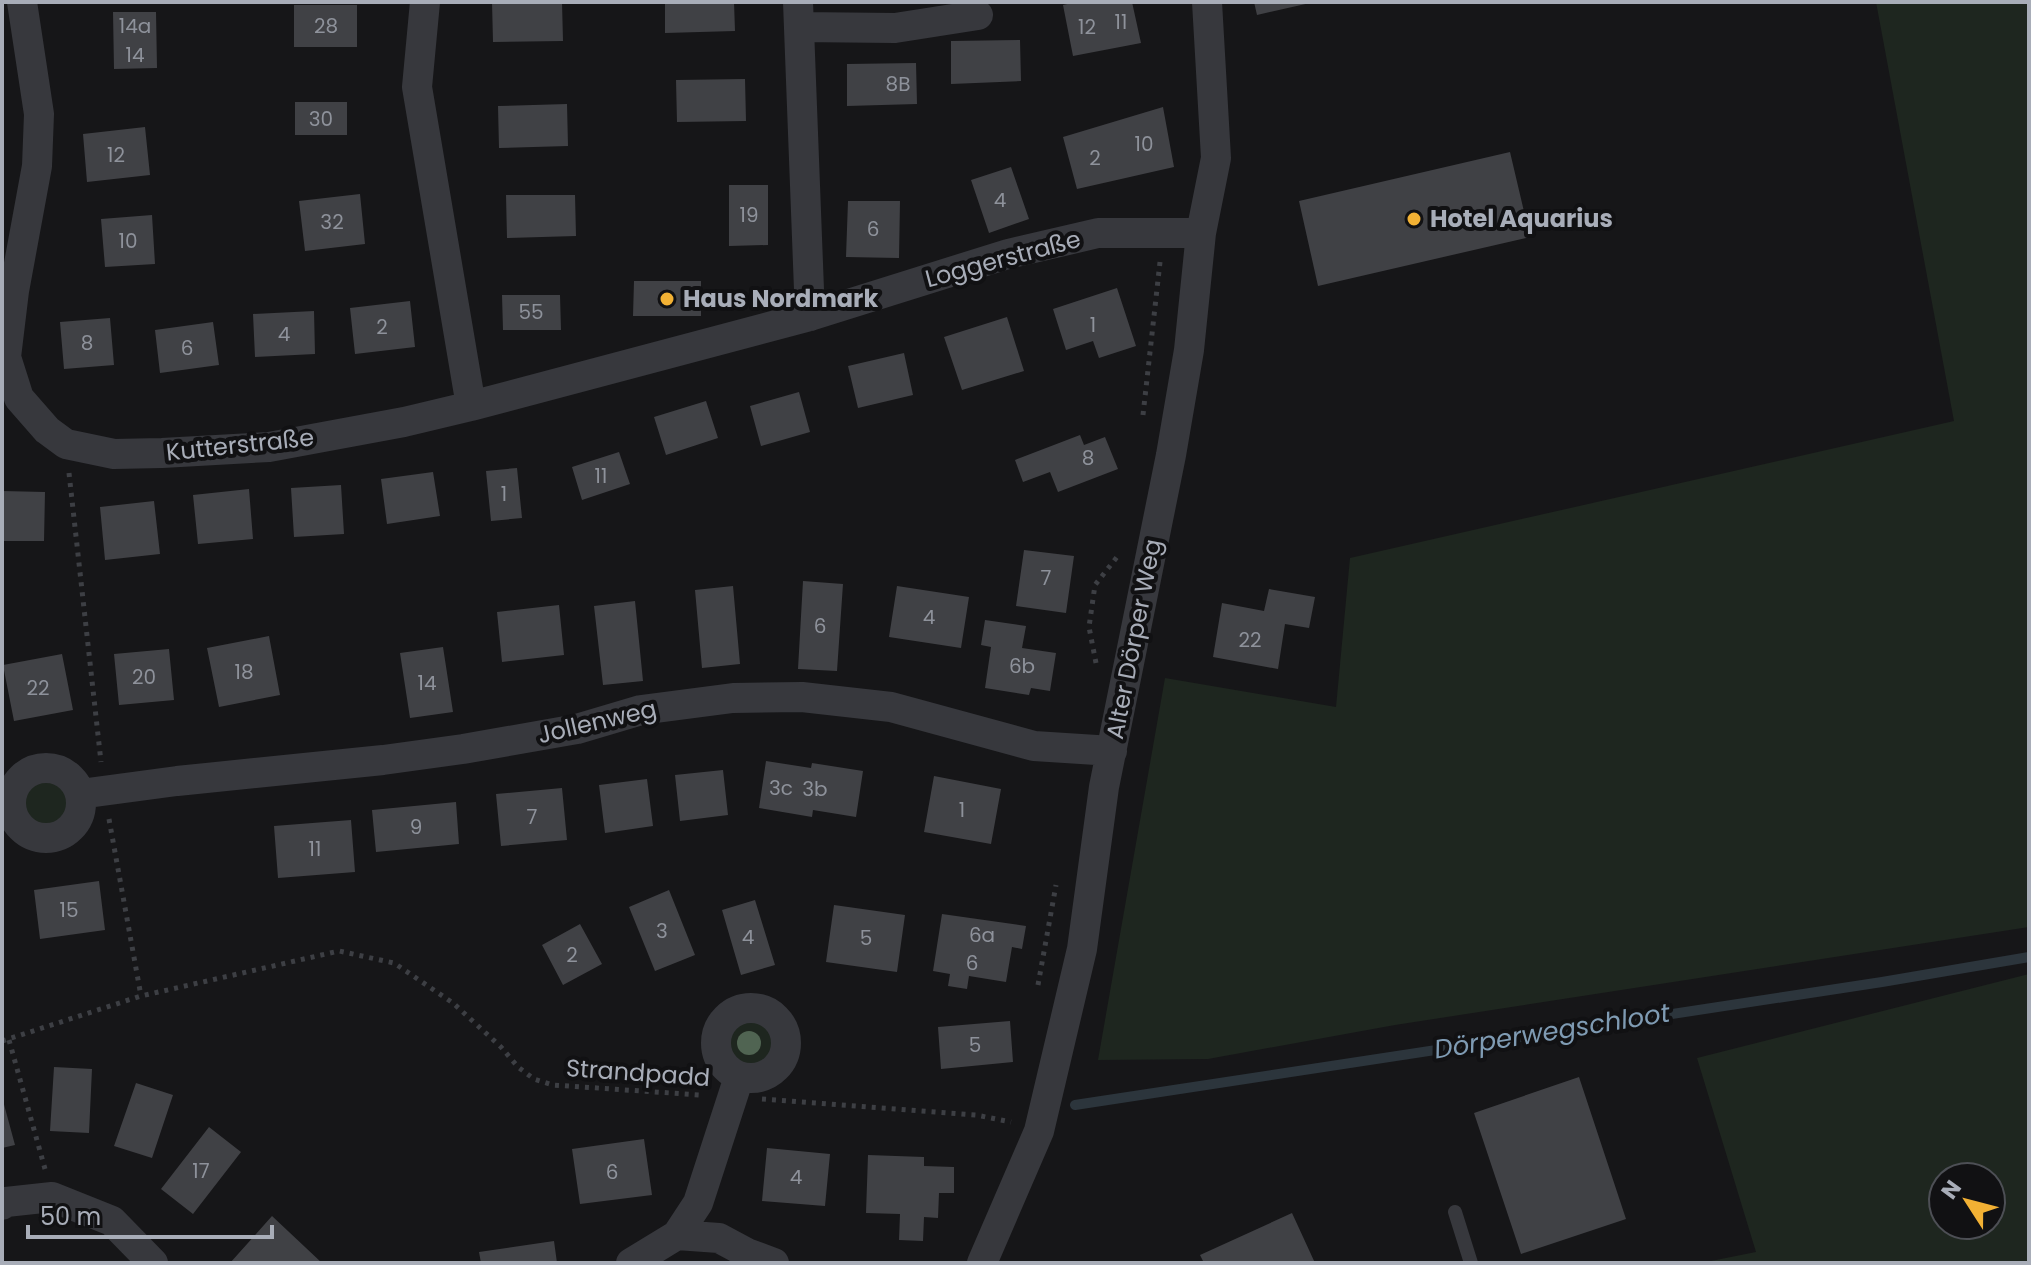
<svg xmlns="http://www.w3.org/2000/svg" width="2031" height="1265" font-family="Poppins,sans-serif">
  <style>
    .green { fill: #1e261f; fill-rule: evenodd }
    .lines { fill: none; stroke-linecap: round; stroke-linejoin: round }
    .stream { stroke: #2c353c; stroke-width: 10 }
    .building { fill: #404145 }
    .path { stroke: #3d3f44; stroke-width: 5; stroke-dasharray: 4 6; stroke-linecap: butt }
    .lane { stroke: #37383d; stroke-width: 14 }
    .street { stroke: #37383d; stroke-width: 30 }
    .tree { fill: #506452 }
    .poi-dot { fill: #f2b134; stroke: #111113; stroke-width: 3 }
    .labels { text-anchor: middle; stroke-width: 8; stroke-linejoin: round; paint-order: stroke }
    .number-label { font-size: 20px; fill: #8e929b }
    .poi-label { font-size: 24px; font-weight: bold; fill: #a8adb8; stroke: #111113; text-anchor: start }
    .street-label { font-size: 24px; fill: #a8adb8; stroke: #111113 }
    .water-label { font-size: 26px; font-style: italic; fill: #7f9bb3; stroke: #111113 }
  </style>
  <rect width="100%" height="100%" fill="#161618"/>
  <!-- green -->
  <path class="green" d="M1876 2H2029V927L1395 1025 1208 1059 1098 1060 1165 678 1336 707 1350 558 1954 421Z
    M22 802a23 23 0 1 1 46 0a23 23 0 1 1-46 0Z
    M2029 974V1263H1701L1756 1252 1697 1058ZM1943 1177H1991V1225H1943Z
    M727 1043a23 23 0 1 1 46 0a23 23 0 1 1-46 0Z"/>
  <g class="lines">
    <!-- stream -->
    <path class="stream" d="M1075 1105 1882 982 2029 957"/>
  </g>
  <!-- building -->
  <path class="building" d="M492 2H562L563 41 493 42Z
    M665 2H734L735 31 665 33Z
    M1076 2H1132L1141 43 1073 56 1063 5Z
    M1254 2H1310V3L1257 15Z
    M294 5H357V47H294Z
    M113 12H156L157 68 114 69Z
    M1020 40 1021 81 951 84V41Z
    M916 63 917 104 847 106V64Z
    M745 79 746 121 677 122 676 80Z
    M295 102H347V135H295Z
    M567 104 568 146 499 148 498 106Z
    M1163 107 1174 167 1077 189 1063 137Z
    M145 127 150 175 87 182 83 134Z
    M1510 152 1530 237 1318 286 1299 201Z
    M1011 167 1029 219 989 233 971 180Z
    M729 185H768V245L729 246Z
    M360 194 365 244 305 251 299 201Z
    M506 195H575L576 236 507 238Z
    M848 201H900L899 258 846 257Z
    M152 215 155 264 105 267 101 219Z
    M634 281H701V316H633Z
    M1117 288 1136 346 1099 358 1093 341 1066 350 1053 309Z
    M502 295H560L561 330H503Z
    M410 301 415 347 355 354 350 308Z
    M314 311 315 354 255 357 253 314Z
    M1007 317 1024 371 962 390 944 337Z
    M110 318 114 365 64 369 60 322Z
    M213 322 219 365 160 373 155 330Z
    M904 353 913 395 858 408 848 366Z
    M799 392 810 432 761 446 750 406Z
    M706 401 718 438 666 455 654 417Z
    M1080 435 1084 445 1105 437 1118 469 1058 492 1050 472 1023 482 1015 460Z
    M619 452 630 484 582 500 572 467Z
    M517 468 522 518 491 521 486 471Z
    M433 472 440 516 387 524 381 479Z
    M341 485 344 534 294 537 291 488Z
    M249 489 253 539 198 544 193 495Z
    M2 491 45 492 44 541H2Z
    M154 501 160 554 105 560 100 507Z
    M1024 550 1074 556 1066 613 1016 606Z
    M803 581 843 584 837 671 798 669Z
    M733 586 740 664 702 668 695 590Z
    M897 586 969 597 961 648 889 637Z
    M1269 589 1315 597 1309 628 1285 624 1278 669 1213 657 1222 603 1264 611Z
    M635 601 643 681 603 685 594 606Z
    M559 605 564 655 502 662 497 612Z
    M985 620 1026 626 1022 648 1056 653 1050 691 1031 688 1029 695 985 688 991 647 981 645Z
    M269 636 280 695 219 707 207 648Z
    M443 647 453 712 410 718 400 653Z
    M169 649 174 700 119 705 114 654Z
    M62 654 73 710 14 721 3 665Z
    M766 761 811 768 812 763 863 771 856 817 813 810 812 817 759 808Z
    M723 770 728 815 680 821 675 775Z
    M934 776 1001 789 991 844 924 832Z
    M647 779 653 826 605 833 599 785Z
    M562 788 567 840 501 846 496 794Z
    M456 802 459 844 376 852 372 810Z
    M351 820 355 872 278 878 274 826Z
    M99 881 105 930 40 939 34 890Z
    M669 890 695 955 655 971 629 907Z
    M755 900 775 965 741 975 722 910Z
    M834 905 905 915 897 972 826 962Z
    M942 914 1026 926 1022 949 1012 947 1006 982 969 976 967 989 948 986 950 974 933 971Z
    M580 924 602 964 563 985 542 945Z
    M1010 1021 1013 1062 941 1069 938 1027Z
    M54 1067 92 1069 89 1133 50 1131Z
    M1579 1077 1626 1219 1521 1254 1474 1113Z
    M136 1083 173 1095 152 1158 114 1146Z
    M2 1097 15 1145 2 1148Z
    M209 1127 241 1152 193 1214 161 1189Z
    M644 1139 652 1195 580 1204 572 1149Z
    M767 1148 830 1154 825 1206 762 1201Z
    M868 1155 924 1157V1166L954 1167V1193H939L938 1218 924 1217 923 1241 899 1240 900 1214 866 1213Z
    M1292 1213 1315 1263H1204L1200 1255Z
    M272 1216 322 1263H230Z
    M554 1241 557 1263H481L479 1252Z"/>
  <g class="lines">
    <!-- path -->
    <path class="path" d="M1143 415 1160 262
      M69 473 101 762
      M1096 663 1089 627 1095 585 1117 557
      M2 807 12 810
      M109 819 141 996
      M1038 985 1056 885
      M9 1040 45 1169
      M2 1041 141 996 339 951 394 963 453 1003 501 1047 518 1067 534 1079 553 1085 700 1095
      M762 1099 976 1115 1011 1122"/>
    <!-- lane -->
    <path class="lane" d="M1455 1212 1471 1263"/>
    <!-- street -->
    <path class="street" d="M22 2 39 114 37 166 14 291 6 357 19 398 47 430 66 444 114 454 162 453 269 447 404 422 471 406 810 316 1008 254 1098 233H1201
      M425 2 417 87 471 406
      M798 2 810 316
      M799 27 895 28 978 15
      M11 803a35 35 0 1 1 70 0a35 35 0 1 1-70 0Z
      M80 794 177 781 383 760 463 749 577 729 641 710 733 698 802 697 891 707 1034 746 1112 751
      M716 1043a35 35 0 1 1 70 0a35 35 0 1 1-70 0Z
      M2 1205 6 1202 52 1197 112 1221 153 1263
      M677 1235 698 1203 739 1077
      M631 1263 677 1235 719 1238 747 1253 774 1263
      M982 1263 1039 1131 1082 949 1104 787 1171 455 1189 350 1201 233 1216 158 1207 2"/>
  </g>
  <!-- trees -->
  <circle class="tree" cx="749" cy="1043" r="12"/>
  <!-- markers -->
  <g class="poi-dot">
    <circle cx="1414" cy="219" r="8"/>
    <circle cx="667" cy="299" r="8"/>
  </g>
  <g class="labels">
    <!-- number labels -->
    <g class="number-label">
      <text x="1121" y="29">11</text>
      <text x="135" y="33">14a</text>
      <text x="326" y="33">28</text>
      <text x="1087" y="34">12</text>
      <text x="135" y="62">14</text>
      <text x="898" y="91">8B</text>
      <text x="321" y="126">30</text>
      <text x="1144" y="151">10</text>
      <text x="116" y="162">12</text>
      <text x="1095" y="165">2</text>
      <text x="1000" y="207">4</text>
      <text x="749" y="222">19</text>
      <text x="332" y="229">32</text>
      <text x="873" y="236">6</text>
      <text x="128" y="248">10</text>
      <text x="531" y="319">55</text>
      <text x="1093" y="332">1</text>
      <text x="382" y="334">2</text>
      <text x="284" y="341">4</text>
      <text x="87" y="350">8</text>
      <text x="187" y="355">6</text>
      <text x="1088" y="465">8</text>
      <text x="601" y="483">11</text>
      <text x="504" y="501">1</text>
      <text x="1046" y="585">7</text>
      <text x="929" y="624">4</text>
      <text x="820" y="633">6</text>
      <text x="1250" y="647">22</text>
      <text x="1022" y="673">6b</text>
      <text x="244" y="679">18</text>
      <text x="144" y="684">20</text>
      <text x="427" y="690">14</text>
      <text x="38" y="695">22</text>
      <text x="781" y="795">3c</text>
      <text x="815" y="796">3b</text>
      <text x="962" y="817">1</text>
      <text x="532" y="824">7</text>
      <text x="416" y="834">9</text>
      <text x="315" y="856">11</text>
      <text x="69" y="917">15</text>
      <text x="662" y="938">3</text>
      <text x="982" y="942">6a</text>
      <text x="748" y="944">4</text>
      <text x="866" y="945">5</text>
      <text x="572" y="962">2</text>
      <text x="972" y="970">6</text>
      <text x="975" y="1052">5</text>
      <text x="201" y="1178">17</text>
      <text x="612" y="1179">6</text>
      <text x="796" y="1184">4</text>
    </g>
    <!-- poi labels -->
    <g class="poi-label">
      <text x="1430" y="227">Hotel Aquarius</text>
      <text x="683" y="307">Haus Nordmark</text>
    </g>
    <!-- street labels -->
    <g class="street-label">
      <text transform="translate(1003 259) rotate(-15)" y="8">Loggerstraße</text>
      <text transform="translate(240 445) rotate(-6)" y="8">Kutterstraße</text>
      <text transform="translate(1134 639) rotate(-79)" y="8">Alter Dörper Weg</text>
      <text transform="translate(597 722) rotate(-13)" y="8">Jollenweg</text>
      <text transform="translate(638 1073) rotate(4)" y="8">Strandpadd</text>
    </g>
    <!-- water labels -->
    <g class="water-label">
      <text transform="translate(1552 1031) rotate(-9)" y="9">Dörperwegschloot</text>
    </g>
  </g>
  <!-- border -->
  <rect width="2031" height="1265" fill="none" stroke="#a8adb8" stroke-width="8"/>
  <!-- north arrow -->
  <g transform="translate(1967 1201) rotate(306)"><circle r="38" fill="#111113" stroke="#4d4f55" stroke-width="2"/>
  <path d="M0-6L14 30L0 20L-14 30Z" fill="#f2b134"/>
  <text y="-12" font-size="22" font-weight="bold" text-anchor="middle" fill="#a8adb8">N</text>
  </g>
  <!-- scale -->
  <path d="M28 1225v12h244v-12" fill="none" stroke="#a8adb8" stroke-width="4"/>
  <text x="40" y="1225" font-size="24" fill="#a8adb8" stroke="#111113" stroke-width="6" paint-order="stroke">50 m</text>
</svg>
